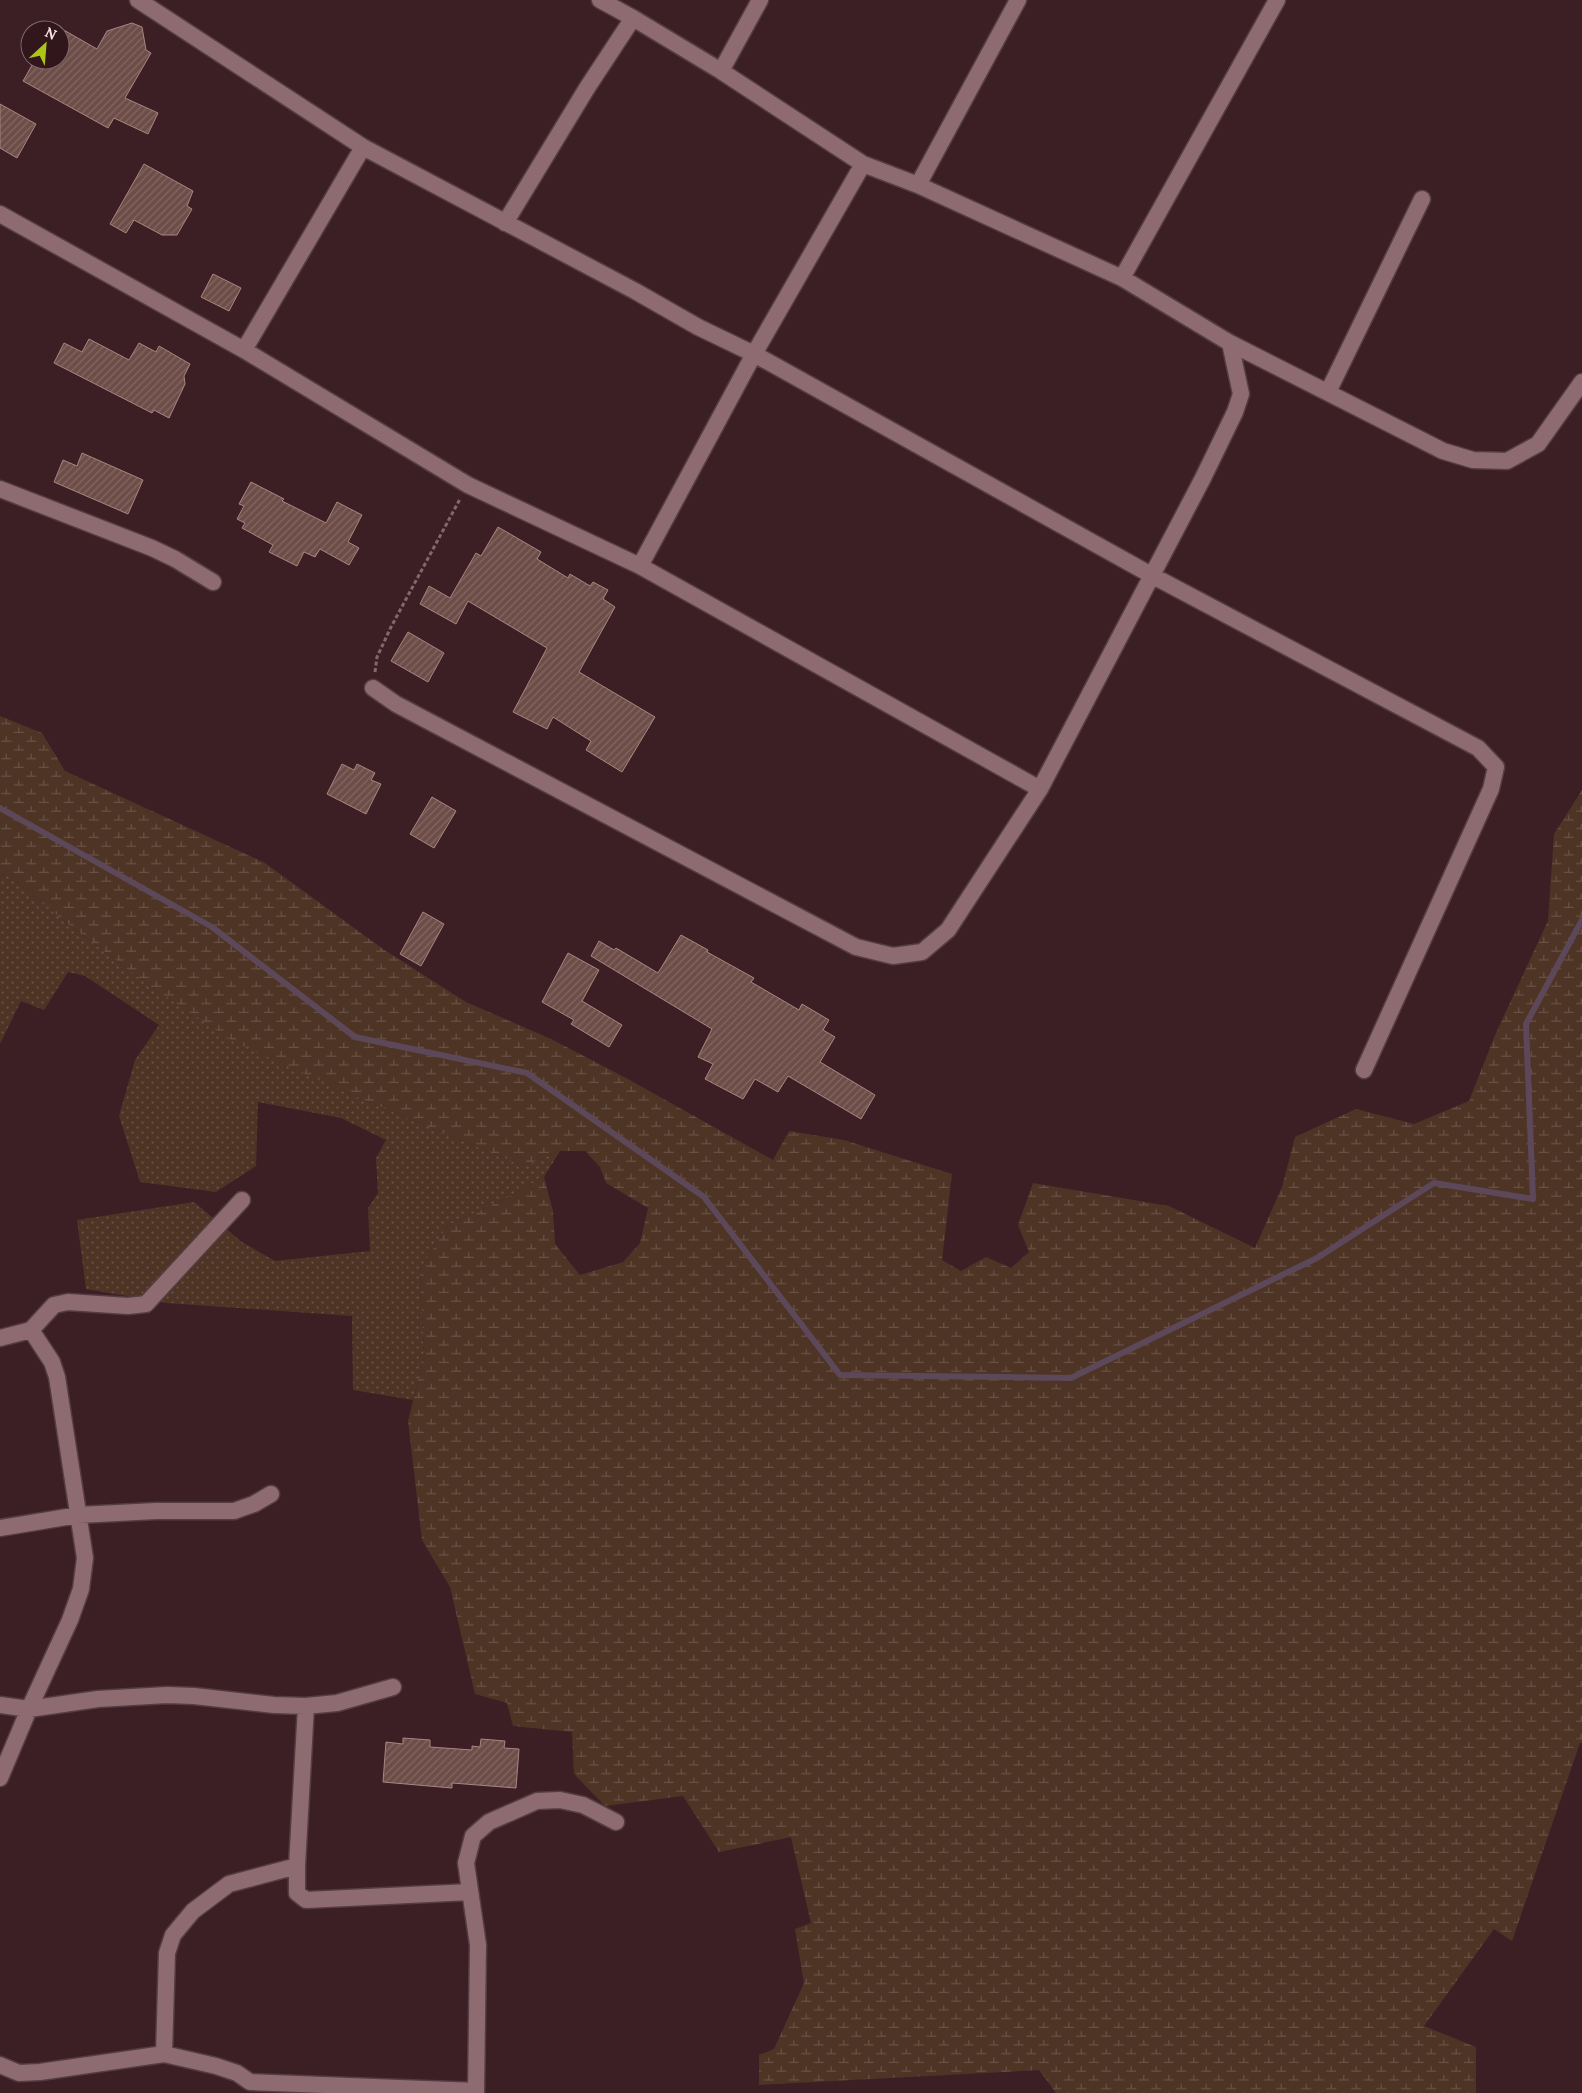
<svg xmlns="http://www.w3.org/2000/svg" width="1582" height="2093" font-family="Lora,serif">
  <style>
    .grass { fill: url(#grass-dots) }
    .wetland { fill: url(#wetland-marsh) }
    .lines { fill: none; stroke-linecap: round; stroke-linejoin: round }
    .stream { stroke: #5c4859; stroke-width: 6 }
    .building { fill: url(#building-hatch); stroke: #aa8681 }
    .street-casing { stroke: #543d42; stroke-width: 19 }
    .path { stroke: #81686d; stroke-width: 3; stroke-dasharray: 4 2.5; stroke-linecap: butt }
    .street { stroke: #8d6b71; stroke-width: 16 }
  </style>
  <defs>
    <pattern id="grass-dots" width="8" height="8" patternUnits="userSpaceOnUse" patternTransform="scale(1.25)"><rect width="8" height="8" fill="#4e3425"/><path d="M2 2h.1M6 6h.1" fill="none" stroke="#685145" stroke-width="1.8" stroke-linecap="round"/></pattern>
    <pattern id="wetland-marsh" width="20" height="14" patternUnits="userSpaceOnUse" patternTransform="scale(1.25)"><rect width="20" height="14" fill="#4e3425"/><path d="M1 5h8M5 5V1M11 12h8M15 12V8" fill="none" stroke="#685145"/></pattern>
    <pattern id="building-hatch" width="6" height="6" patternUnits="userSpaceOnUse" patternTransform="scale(1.25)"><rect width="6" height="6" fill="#6d4d48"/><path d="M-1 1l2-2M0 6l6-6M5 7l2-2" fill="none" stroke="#836662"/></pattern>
  </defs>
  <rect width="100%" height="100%" fill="#3c1f25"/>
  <!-- grass -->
  <path class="grass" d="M0 873 12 878 63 920 146 983 345 1092 523 1166 560 1151 544 1177 509 1197 447 1226 420 1270 424 1357 413 1400 353 1390 352 1316 167 1303 86 1289 77 1220 194 1202 242 1242 275 1261 370 1251 368 1208 378 1193 376 1158 386 1140 341 1118 258 1102 256 1166 216 1192 140 1182 119 1116 135 1060 159 1025 85 976 68 972 44 1010 21 1001 0 1044Z"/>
  <!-- wetland -->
  <path class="wetland" d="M0 716 42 733 65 771 265 863 383 949 466 1002 551 1039 626 1078 773 1160 789 1131 844 1140 952 1174 942 1260 961 1271 986 1257 1011 1268 1029 1252 1018 1225 1033 1183 1169 1206 1255 1248 1282 1187 1295 1137 1356 1109 1414 1124 1469 1101 1495 1035 1548 921 1554 834 1582 790V1743H1580L1512 1941 1494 1929 1424 2026 1476 2047V2093H1056L1039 2070 759 2085V2055L774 2049 804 1983 795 1929 811 1923 791 1837 719 1852 683 1796 605 1806 574 1774 572 1732 513 1726 507 1703 475 1694 450 1587 422 1540 408 1421 424 1357 420 1270 447 1226 509 1197 544 1177 553 1211 555 1244 580 1275 623 1262 640 1243 648 1208 606 1183 600 1167 585 1151H560L523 1166 345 1092 234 1042 146 983 63 920 12 878 0 873Z"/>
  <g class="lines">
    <!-- stream -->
    <path class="stream" d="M0 808 212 927 355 1037 527 1073 704 1197 840 1375 1071 1378 1317 1258 1434 1183 1533 1199 1526 1024 1582 920"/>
  </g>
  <!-- building -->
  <path class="building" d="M132 23 142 27 146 50 151 53 125 98 158 113 148 134 114 118 108 128 23 81 35 60H60V30H52L55 25 97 49 107 31Z
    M0 104 36 124 17 158 0 148Z
    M144 164 193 191 187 206 192 209 177 235H162L134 220 126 233 110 224Z
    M213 274 241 288 229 311 201 297Z
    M89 339 129 360 139 343 156 352 159 346 190 364 184 376 185 384 169 418 154 410 152 413 54 363 64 343 82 352Z
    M82 453 143 480 128 514 54 482 63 460 77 466Z
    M251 482 284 499 282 501 326 523 337 502 362 515 348 542 359 548 349 565 320 549 315 557 304 552 297 566 269 552 273 545 242 528 245 523 237 519 244 506 239 504Z
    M498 527 541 552 537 559 568 578 570 574 590 586 593 582 608 590 603 599 615 607 579 672 655 717 622 772 586 750 591 741 553 717 547 729 513 712 547 648 468 601 456 624 420 604 429 586 450 598 476 553 481 556Z
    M408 632 444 653 428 682 391 661Z
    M342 764 354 770 357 764 375 773 371 780 381 784 366 814 327 794Z
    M432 797 456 811 434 848 410 834Z
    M423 912 444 924 421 966 400 954Z
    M681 935 708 950 707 952 754 978 751 982 799 1010 802 1004 829 1020 823 1030 835 1037 820 1062 875 1095 861 1119 788 1076 778 1092 755 1079 743 1099 705 1079 713 1064 698 1057 712 1029 591 956 599 941 614 950 616 948 658 973Z
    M568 953 599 970 582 1001 622 1025 609 1047 571 1024 574 1020 542 1002Z
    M403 1738 430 1740V1747L472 1750V1746L480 1747 481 1739 505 1741 504 1748 519 1749 516 1788 452 1783V1788L383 1782 386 1742 403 1744Z"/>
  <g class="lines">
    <defs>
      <path id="street" d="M138 0 363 147 635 291 698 327 754 354 863 164
        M600 0 633 18 721 71 863 164 918 185 1122 278 1230 343 1443 451 1473 460 1507 461 1538 444 1582 382
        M721 71 760 0
        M918 185 1018 0
        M0 214 244 350 468 485 640 566 1040 789
        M505 223 587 88 633 18
        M1122 278 1277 0
        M244 350 363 147
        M1328 392 1422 199
        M0 489 152 548 175 559 213 582
        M640 566 754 354 1153 576 1478 748 1496 767 1491 789 1364 1070
        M373 688 396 704 856 947 893 956 922 952 948 930 1040 789 1203 478 1235 412 1241 394 1230 343
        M31 1330 54 1305 68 1302 128 1306 146 1304 242 1200
        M0 1338 31 1330 52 1362 57 1377 85 1558 81 1589 70 1620 29 1709 0 1778
        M0 1528 79 1515 156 1511H234L254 1504 271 1494
        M0 1705 29 1709 98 1699 167 1695 194 1696 274 1705 306 1706 337 1703 393 1687
        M306 1706 297 1866V1893L306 1900 470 1892
        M164 2054 167 1953 173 1935 193 1911 229 1884 297 1866
        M0 2065 19 2073 40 2072 164 2054 216 2066 237 2073 250 2082 476 2091
        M476 2093 478 1945 466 1863 473 1836 489 1822 537 1801 560 1800 583 1805 616 1822"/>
    </defs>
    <!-- street casing -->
    <use href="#street" class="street-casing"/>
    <!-- path -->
    <path class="path" d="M375 672 377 657 391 627 460 499"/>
    <!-- street -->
    <use href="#street" class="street"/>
  </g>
  <!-- north arrow -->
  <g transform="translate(45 45) rotate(26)"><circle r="24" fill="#31161c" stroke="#80686d"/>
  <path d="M0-4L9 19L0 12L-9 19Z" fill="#abc614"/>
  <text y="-8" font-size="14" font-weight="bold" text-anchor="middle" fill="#f7e3e6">N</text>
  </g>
</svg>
